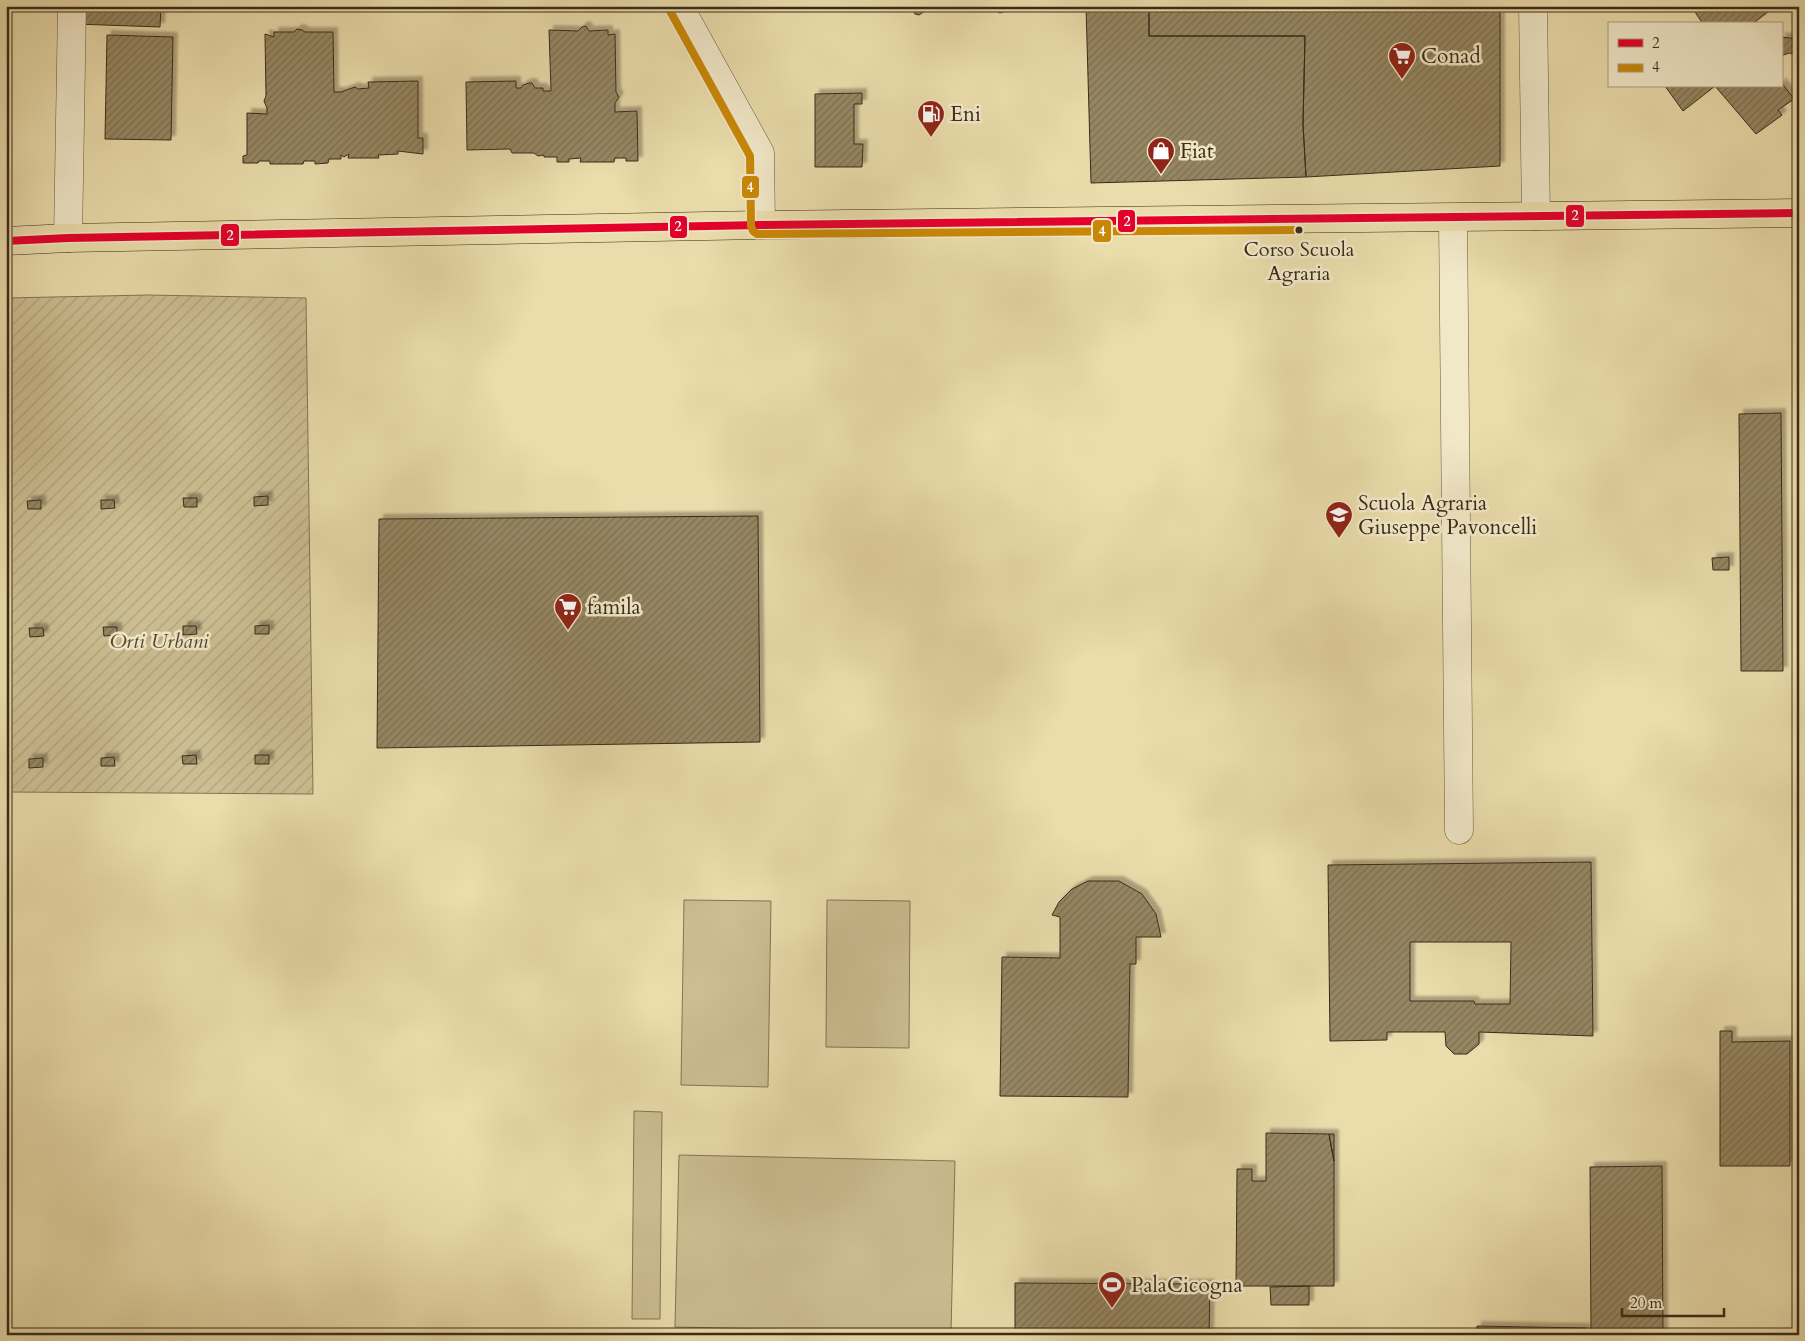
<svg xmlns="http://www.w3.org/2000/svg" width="1805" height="1341" font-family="Cardo,serif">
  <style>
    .park { fill: #ccbe92; stroke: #847455 }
    .garden { fill: url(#garden-furrows); stroke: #847455 }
    .building { fill: url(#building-hatch); stroke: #3b2b18; fill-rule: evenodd; filter: url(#shadow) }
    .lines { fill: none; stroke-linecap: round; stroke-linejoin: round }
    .minor-casing { stroke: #67573d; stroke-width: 29 }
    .major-casing { stroke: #3b2b18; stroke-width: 29 }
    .minor { stroke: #f1e8c8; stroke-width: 28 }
    .major { stroke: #eadcab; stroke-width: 28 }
    .bus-1-casing { stroke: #f1e8c8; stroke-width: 11 }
    .bus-2-casing { stroke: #f1e8c8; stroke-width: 11 }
    .bus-1 { stroke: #e4002b; stroke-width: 8 }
    .bus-2 { stroke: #c88706; stroke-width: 8 }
    .bus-dot { fill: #3b2b18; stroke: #f1e8c8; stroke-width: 2 }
    .labels { text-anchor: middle; stroke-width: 5; stroke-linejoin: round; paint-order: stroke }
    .bus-label { font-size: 20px; fill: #3b2b18; stroke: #f1e8c8 }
    .poi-label { font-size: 21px; fill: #3b2b18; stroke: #f1e8c8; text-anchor: start }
    .park-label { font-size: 21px; font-style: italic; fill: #584830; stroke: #f1e8c8 }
    .line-badge { stroke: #f1e8c8; stroke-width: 2 }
    .badge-label { font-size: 14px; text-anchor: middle; font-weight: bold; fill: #fff }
  </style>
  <defs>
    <pattern id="garden-furrows" width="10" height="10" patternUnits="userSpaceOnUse" patternTransform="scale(1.25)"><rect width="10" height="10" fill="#ccbe92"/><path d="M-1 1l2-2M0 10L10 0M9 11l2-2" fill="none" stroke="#b0a37d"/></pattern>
    <pattern id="building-hatch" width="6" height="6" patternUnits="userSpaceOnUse" patternTransform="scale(1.25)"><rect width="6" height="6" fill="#968764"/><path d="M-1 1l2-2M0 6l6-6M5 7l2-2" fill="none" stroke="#7c6f51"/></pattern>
    <filter id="shadow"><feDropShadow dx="4.5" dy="-4.5" stdDeviation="1" flood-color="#0004"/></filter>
  </defs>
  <rect width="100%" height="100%" fill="#eadcab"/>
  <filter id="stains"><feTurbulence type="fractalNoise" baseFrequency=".004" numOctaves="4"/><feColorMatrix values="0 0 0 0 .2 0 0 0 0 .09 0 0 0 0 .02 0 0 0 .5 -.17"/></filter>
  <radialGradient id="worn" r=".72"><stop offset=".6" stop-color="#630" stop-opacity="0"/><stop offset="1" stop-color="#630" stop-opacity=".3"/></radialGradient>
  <!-- park -->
  <path class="park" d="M684 900 771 901 768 1087 681 1085Z
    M827 900 910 901 909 1048 826 1047Z
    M634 1111 662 1112 660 1319H632Z
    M679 1155 955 1161 951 1333 675 1327Z"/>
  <!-- garden -->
  <path class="garden" d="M148 295 306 298 313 794 6 792V298Z"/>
  <!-- building -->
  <path class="building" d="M76 6H161L160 27 75 24Z
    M911 6H944V11H925L919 15 915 14Z
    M979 6H1010V10L1000 13 996 11H980Z
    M1086 6H1149V36H1305L1303 124 1306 177 1091 183Z
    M1149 6H1500V166L1306 177 1303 124 1305 36H1149Z
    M1691 6H1776L1752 24H1703Z
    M586 26 589 31 608 30V35L615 34 616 92 619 97 615 103V112L637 111 638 161H626V158H615L614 162H580L581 158 569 159V162H557V157H544V155L538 156 534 153H512L510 149 467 150 466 82 516 81V88H521L523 85 529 83H532L535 88H543V91H551L549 30 578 31 582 27Z
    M297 29 302 30 305 32H333L334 92H341L355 87 358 89 369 88 368 82 418 81V138H423V154L398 151V154L378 155 379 158H348L349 154 344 157 341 155V159H329L328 163 315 164V161H304L303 164H270V161H259L258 163H243V156L247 155V113L267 114V108L264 101 266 96 265 34 274 37V32H294Z
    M107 35 173 37 171 140 105 139Z
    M1781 37 1799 39V55L1789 53 1781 56Z
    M1781 82 1794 99 1778 110 1782 115 1756 134 1715 86H1781Z
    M1665 86H1715L1683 111Z
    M862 93V104H854V144H863L862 167H815V94Z
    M1781 413 1783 671H1741L1739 414Z
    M268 496V505L254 506V497Z
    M183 498H197V507H184Z
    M41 500V509H28L27 501Z
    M101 500H114L115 508 101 509Z
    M758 516 760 742 377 748 379 519Z
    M1729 557V570H1713L1712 558Z
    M269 625V634H255V626Z
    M183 626H196L197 634 183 635Z
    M103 627H117V635L104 636Z
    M29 628H43L44 636 30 637Z
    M196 755 197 764H183L182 756Z
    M255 755H269V764H255Z
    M114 757 115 766H101V758Z
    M43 758V767L29 768V759Z
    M1591 862 1593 1036 1479 1032V1044L1467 1054H1454L1446 1046 1445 1032H1387V1040L1330 1041 1328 865ZM1410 942H1511L1510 1004H1475L1474 1001H1410Z
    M1088 881H1119L1142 894 1156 914 1161 937H1136V964H1130L1128 1097 1000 1096 1002 957 1060 958V917L1052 915 1059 902 1072 889Z
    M1720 1031H1732V1042L1790 1041V1166H1720Z
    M1266 1133 1329 1134 1334 1161V1286H1236L1237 1169H1252V1181H1266Z
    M1329 1134H1334V1161L1331 1146Z
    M1662 1166 1663 1335H1591L1590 1167Z
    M1015 1283 1210 1284 1209 1335H1015Z
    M1309 1286V1305H1271L1270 1287Z
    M1477 1326 1586 1328V1335H1477Z"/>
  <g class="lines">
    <defs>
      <path id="minor" d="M679 6 760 153 761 225
        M1533 6 1536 216
        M1453 218 1459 830
        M68 238 72 6"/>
      <path id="major" d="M6 241 68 238 761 225 1799 213"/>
    </defs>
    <!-- minor casing -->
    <use href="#minor" class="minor-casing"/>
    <!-- major casing -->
    <use href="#major" class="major-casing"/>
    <!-- minor -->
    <use href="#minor" class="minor"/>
    <!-- major -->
    <use href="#major" class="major"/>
    <defs>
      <path id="bus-1" d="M6 241 68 238 761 225 1799 213"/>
      <path id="bus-2" d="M670 11 750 156 751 226 753 231 757 234 1299 230"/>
    </defs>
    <!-- bus-1 casing -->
    <use href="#bus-1" class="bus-1-casing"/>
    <!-- bus-2 casing -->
    <use href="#bus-2" class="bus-2-casing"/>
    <!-- bus-1 -->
    <use href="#bus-1" class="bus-1"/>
    <!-- bus-2 -->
    <use href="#bus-2" class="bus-2"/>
  </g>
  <!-- icons -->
  <defs>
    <symbol id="supermarket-pin" viewBox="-11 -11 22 30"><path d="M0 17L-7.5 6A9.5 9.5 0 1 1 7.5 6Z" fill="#8f2418" stroke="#f1e8c8"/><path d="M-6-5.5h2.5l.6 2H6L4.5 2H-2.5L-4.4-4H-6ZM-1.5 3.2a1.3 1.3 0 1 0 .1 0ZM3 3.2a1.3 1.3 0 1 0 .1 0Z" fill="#fff"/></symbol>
    <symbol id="fuel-pin" viewBox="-11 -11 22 30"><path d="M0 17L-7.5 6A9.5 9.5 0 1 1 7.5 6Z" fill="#8f2418" stroke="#f1e8c8"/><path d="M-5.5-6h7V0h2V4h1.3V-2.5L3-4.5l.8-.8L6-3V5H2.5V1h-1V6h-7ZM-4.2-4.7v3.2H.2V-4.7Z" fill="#fff"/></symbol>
    <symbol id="shop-pin" viewBox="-11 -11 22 30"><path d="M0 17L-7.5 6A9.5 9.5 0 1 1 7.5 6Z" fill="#8f2418" stroke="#f1e8c8"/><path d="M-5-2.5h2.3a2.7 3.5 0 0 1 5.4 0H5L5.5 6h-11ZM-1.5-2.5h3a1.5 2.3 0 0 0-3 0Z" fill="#fff"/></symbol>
    <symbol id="school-pin" viewBox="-11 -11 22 30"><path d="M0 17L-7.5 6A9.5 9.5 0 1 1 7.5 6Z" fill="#8f2418" stroke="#f1e8c8"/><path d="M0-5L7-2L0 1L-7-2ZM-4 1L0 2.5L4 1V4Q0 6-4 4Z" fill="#fff"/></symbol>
    <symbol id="stadium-pin" viewBox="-11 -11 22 30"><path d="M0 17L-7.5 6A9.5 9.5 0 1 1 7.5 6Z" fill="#8f2418" stroke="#f1e8c8"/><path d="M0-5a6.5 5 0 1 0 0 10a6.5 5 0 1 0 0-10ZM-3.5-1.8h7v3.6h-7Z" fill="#fff"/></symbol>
  </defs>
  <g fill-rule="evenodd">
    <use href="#supermarket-pin" x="1386" y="40" width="32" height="43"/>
    <use href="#fuel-pin" x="915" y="98" width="32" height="43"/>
    <use href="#shop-pin" x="1145" y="135" width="32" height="43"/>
    <use href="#school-pin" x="1323" y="499" width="32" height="43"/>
    <use href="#supermarket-pin" x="552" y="591" width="32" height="43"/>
    <use href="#stadium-pin" x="1096" y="1269" width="32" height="43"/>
  </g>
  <!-- markers -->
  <circle class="bus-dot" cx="1299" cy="230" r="4.5"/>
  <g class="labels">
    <!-- bus labels -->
    <g class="bus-label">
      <text x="1299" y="256">Corso Scuola<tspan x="1299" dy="24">Agraria</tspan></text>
    </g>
    <!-- poi labels -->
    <g class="poi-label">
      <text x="1421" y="63">Conad</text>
      <text x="950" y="121">Eni</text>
      <text x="1180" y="158">Fiat</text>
      <text x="1358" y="510">Scuola Agraria<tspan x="1358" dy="24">Giuseppe Pavoncelli</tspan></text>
      <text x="587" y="614">famila</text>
      <text x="1131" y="1292">PalaCicogna</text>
    </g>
    <!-- park labels -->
    <g class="park-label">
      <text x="159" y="648">Orti Urbani</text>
    </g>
  </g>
  <g class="line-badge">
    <rect x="741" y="175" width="19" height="24" rx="5" fill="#c88706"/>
    <rect x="1565" y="204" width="20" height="24" rx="5" fill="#e4002b"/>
    <rect x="1117" y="209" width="19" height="24" rx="5" fill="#e4002b"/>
    <rect x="669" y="215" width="19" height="24" rx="5" fill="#e4002b"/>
    <rect x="1092" y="219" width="20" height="24" rx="5" fill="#c88706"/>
    <rect x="220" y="223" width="20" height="24" rx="5" fill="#e4002b"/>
  </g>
  <g class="badge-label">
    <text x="750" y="192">4</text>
    <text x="1575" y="220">2</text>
    <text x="1127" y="226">2</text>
    <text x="678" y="231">2</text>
    <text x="1102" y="236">4</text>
    <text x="230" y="240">2</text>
  </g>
  <!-- margin -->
  <rect width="1805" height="1341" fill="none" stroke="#eadcab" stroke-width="25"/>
  <rect x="8" y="8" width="1790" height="1326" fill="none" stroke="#3b2b18" stroke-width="2.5"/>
  <rect x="12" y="12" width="1780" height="1316" fill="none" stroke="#3b2b18"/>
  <!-- legend -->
  <rect x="1608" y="22" width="175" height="65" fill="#f1e8c8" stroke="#a89c82"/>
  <rect x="1618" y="39" width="25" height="8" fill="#e4002b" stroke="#a89c82"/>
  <text x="1652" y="48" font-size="15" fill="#3b2b18">2</text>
  <rect x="1618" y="64" width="25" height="8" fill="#c88706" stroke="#a89c82"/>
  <text x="1652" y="72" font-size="15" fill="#3b2b18">4</text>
  <!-- scale -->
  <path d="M1622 1308v8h102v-8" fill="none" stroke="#3b2b18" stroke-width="2.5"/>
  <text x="1630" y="1308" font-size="15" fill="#3b2b18" stroke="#f1e8c8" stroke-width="4" paint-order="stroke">20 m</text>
  <rect width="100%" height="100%" filter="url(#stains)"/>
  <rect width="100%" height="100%" fill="url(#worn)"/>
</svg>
